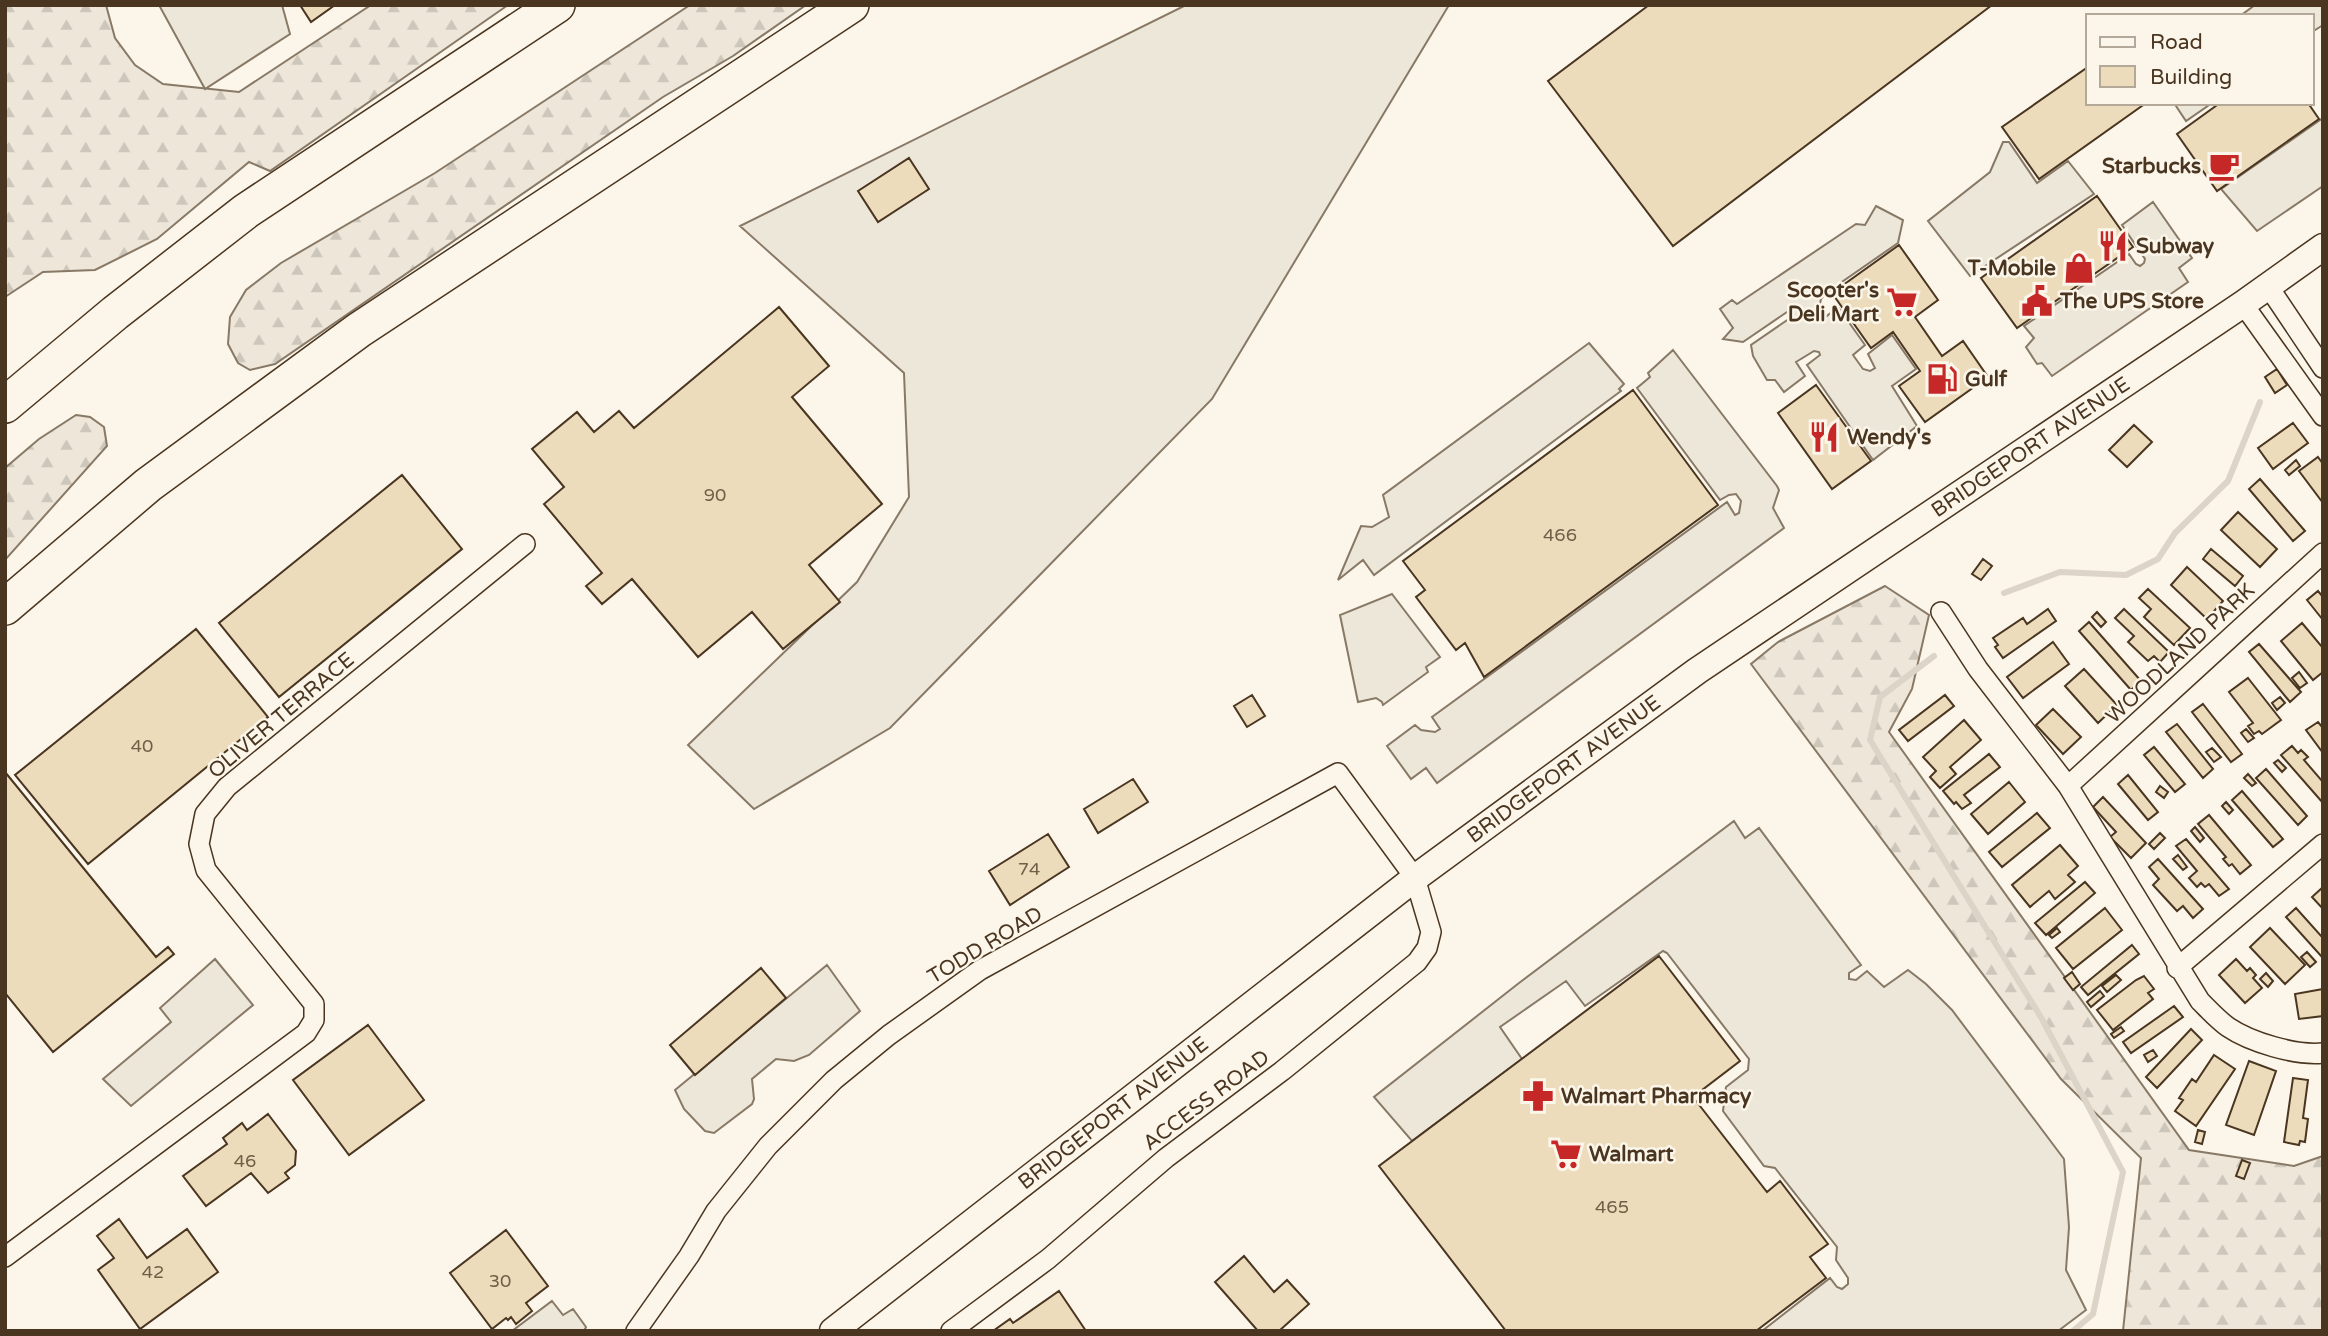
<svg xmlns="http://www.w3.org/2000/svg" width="2328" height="1336" font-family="'Varela Round',sans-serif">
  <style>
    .forest { fill: url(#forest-firs); stroke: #887966; stroke-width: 2 }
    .parking { fill: #ede7d9; stroke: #887966; stroke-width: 2 }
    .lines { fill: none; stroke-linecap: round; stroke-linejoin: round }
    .stream { stroke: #dcd4c6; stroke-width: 6 }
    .building { fill: #ecdcbc; stroke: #4a3520; stroke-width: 2 }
    .street-casing { stroke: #4a3520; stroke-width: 22 }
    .secondary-casing { stroke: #4a3520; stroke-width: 29 }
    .highway-casing { stroke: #4a3520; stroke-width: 38 }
    .street { stroke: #fbf6e9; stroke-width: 19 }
    .secondary { stroke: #fbf6e9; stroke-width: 26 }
    .highway { stroke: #fbf6e9; stroke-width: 35 }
    .labels { text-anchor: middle; stroke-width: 5; stroke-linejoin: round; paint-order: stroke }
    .number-label { font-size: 18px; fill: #725f47 }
    .poi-label { font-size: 21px; font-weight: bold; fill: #4a3520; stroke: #fbf6e9; text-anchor: start }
    .street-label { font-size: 21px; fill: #4a3520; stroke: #fbf6e9 }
  </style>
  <defs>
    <pattern id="forest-firs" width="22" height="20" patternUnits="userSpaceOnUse" patternTransform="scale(1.75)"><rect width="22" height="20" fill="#ede6d9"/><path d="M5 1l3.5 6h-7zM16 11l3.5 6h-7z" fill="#cdc6ba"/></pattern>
  </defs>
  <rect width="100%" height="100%" fill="#fbf6e9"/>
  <!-- forest -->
  <path class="forest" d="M5 5H106L115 38 135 65 163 84 239 92 371 5H508L270 171 249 162 157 239 95 270 43 272 5 297Z
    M690 5H806L733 56 663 97 275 364 250 370 238 363 228 344 230 317 246 290 281 263 435 173Z
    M76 415 90 417 104 427 107 446 5 560V468L39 439Z
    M1885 586 1929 615 1912 689 1889 732 2189 1150 2294 1166 2323 1156V1331H2123L2141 1158 2061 1079 1751 664 1778 642Z"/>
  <!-- parking -->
  <path class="parking" d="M159 5H282L290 34 205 89Z
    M1186 5H1449L1212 399 890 728 754 809 688 745 857 582 909 497 904 373 740 226Z
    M2255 5H2323V25L2312 32V16H2240Z
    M2174 103H2212L2186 121Z
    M2323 118V186L2257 231 2221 189Z
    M2003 142H2009L2037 183 2068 161 2094 194 1970 276 1928 221 1990 172Z
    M2153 202 2192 258 2179 268 2188 282 2052 376 2042 363 2037 364 2026 347 2034 338 2024 326 2129 254 2136 264 2140 266 2144 263 2145 259 2122 225Z
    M1876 206 1903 220 1898 243 1826 293 1821 299 1818 313 1823 319 1838 307 1865 345 1853 355 1863 369 1870 371 1875 368 1868 354 1892 335 1916 369 1892 386 1917 426 1873 460 1807 365 1820 355 1819 352 1814 351 1796 362 1805 376 1784 392 1775 380H1767L1753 356 1751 345 1793 316 1790 312H1787L1743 342 1723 339 1733 328 1720 309 1732 300 1737 304 1856 224 1865 225Z
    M1589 343 1624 384 1619 389 1621 391 1374 575 1363 560 1338 580 1361 526 1372 527 1389 517 1383 495Z
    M1673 350 1777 486 1779 490 1773 508 1784 528 1437 783 1426 768 1411 779 1387 746 1415 725 1421 730 1435 732 1440 729 1432 717 1727 502 1735 515 1739 513 1741 501 1736 494 1729 495 1720 500 1637 388 1650 377 1648 373Z
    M1392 594 1440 657 1426 667 1428 672 1383 705 1382 702 1376 698 1358 702 1340 615Z
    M1734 821 1745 838 1759 828 1861 965 1849 973V979L1856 980 1867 971 1884 987 1908 970 1926 984 1952 1010 2064 1159 2069 1227 2066 1270 2086 1310 2058 1331H1762L1830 1278 1837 1287 1842 1289 1848 1284V1278L1836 1260 1837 1247 1775 1168 1764 1166 1723 1111 1726 1087 1748 1070 1749 1059 1667 953 1663 951 1585 1006 1566 981 1500 1027 1522 1059 1412 1141 1374 1097 1519 983Z
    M215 959 253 1005 131 1106 103 1079 171 1022 160 1008Z
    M827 965 860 1011 809 1055 794 1061 776 1059 752 1079 754 1099 752 1104 714 1133 705 1131 684 1109 675 1090Z
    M552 1301 563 1315 573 1309 586 1327 584 1331H512Z"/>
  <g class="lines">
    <!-- stream -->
    <path class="stream" d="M2004 593 2060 572 2126 575 2158 559 2175 533 2228 481 2260 402
      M1934 656 1880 697 1870 740 2042 1019 2123 1172 2093 1314 2073 1331"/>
  </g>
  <!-- building -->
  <path class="building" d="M300 5H335L311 22Z
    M1649 5H1992L1673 246 1548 81Z
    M2088 67V103H2146L2039 179 2002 127Z
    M2220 103H2308L2319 119 2217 191 2177 134Z
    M909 158 929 189 878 222 858 191Z
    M2097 196 2133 247 2017 328 1981 278Z
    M1899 245 1938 300 1915 317 1942 356 1963 341 1988 377 1925 422 1899 386 1920 371 1893 332 1871 348 1832 293Z
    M779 307 829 366 792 397 882 504 809 565 840 602 783 649 752 612 698 657 632 579 602 604 586 586 602 573 544 504 564 487 532 449 577 412 594 432 619 411 634 428Z
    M2277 369 2287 385 2275 393 2265 377Z
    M1816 385 1871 461 1832 489 1778 413Z
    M1633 390 1718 505 1484 677 1465 643 1456 650 1416 597 1425 590 1403 561Z
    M2293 423 2308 443 2273 469 2258 448Z
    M2134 425 2152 442 2127 467 2109 450Z
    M2318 457 2323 464V503L2299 471Z
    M2296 460 2300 466 2289 475 2285 470Z
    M402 475 462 549 279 697 219 623Z
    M2260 479 2305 531 2293 541 2249 489Z
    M2238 512 2277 549 2260 567 2221 530Z
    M2211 549 2243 576 2235 586 2203 559Z
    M1983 559 1992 566 1981 580 1972 574Z
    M2187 567 2223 601 2207 619 2171 585Z
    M2148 589 2190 628 2174 645 2144 617 2151 609 2139 598Z
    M2318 591 2323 597V620L2307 600Z
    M2048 609 2056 621 2003 658 1995 647 1998 645 1993 638 2023 618 2027 624Z
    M2124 609 2169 652 2160 662 2154 656 2148 661 2128 642 2134 636 2115 618Z
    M2097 612 2106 622 2101 627 2092 617Z
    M2089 622 2141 681 2131 690 2079 631Z
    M2302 623 2323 648V672L2313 680 2281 641Z
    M196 629 268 717 88 864 15 775Z
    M2053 642 2069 664 2023 698 2007 677Z
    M2259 644 2301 692 2290 702 2249 652Z
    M2084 669 2117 705 2098 723 2065 686Z
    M2299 672 2307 683 2300 688 2292 678Z
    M2248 678 2281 720 2262 734 2259 731 2254 734 2248 726 2253 723 2229 692Z
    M1252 695 1265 716 1247 727 1234 706Z
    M1945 695 1954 706 1908 741 1899 730Z
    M2280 697 2285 703 2277 710 2272 703Z
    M2203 704 2242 754 2231 762 2192 712Z
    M2053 709 2081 737 2063 754 2036 725Z
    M1964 720 1981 740 1950 767 1956 774 1940 788 1930 777 1936 771 1923 757Z
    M2318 722 2323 728V753L2306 730Z
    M2177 724 2213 769 2203 778 2166 732Z
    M2246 729 2254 738 2248 742 2241 733Z
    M2292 746 2298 753 2301 750 2308 757 2304 760 2323 782V803L2281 755Z
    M2154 747 2185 784 2175 792 2144 755Z
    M2212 748 2221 757 2214 762 2206 752Z
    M1989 754 2000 767 1964 795 1971 803 1962 809 1956 802 1954 804 1943 791Z
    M2278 760 2286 768 2282 772 2274 763Z
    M2266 769 2307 816 2298 825 2256 778Z
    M5 772 156 957 168 947 174 954 53 1052 5 993Z
    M2248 774 2256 783 2252 786 2244 778Z
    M2128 775 2158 812 2148 820 2118 784Z
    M1133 779 1148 802 1098 833 1084 809Z
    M2009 782 2025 802 1988 834 1971 814Z
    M2160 786 2168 792 2164 798 2156 792Z
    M2242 791 2283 839 2273 847 2232 800Z
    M2103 797 2146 843 2131 858 2110 837 2116 832 2093 807Z
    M2226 802 2233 810 2229 814 2222 806Z
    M2037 813 2050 828 2002 867 1989 852Z
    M2209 815 2251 865 2240 874 2232 864 2229 866 2223 859 2226 857 2198 824Z
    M2195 827 2204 838 2200 842 2191 831Z
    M2160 833 2165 838 2154 849 2149 844Z
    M1048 834 1069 867 1010 905 989 871Z
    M2186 839 2229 889 2219 896 2209 884 2205 887 2201 883 2197 887 2189 878 2197 871 2176 846Z
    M2060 845 2078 866 2068 875 2075 882 2055 899 2049 891 2030 907 2012 885Z
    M2178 855 2187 867 2183 870 2173 859Z
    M2158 859 2203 909 2193 918 2183 906 2177 911 2153 885 2159 879 2149 867Z
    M2085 882 2095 893 2046 935 2035 923Z
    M2322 888 2323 889V909L2312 897Z
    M2105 908 2122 930 2073 969 2056 948Z
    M2296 908 2323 938 2322 957 2286 917Z
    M2057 928 2060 932 2052 938 2049 935Z
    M2270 928 2305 965 2285 984 2250 947Z
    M2132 945 2139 954 2088 995 2081 987Z
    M2307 952 2316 962 2310 967 2301 957Z
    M1659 956 1740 1061 1693 1097 1767 1192 1780 1181 1828 1244 1810 1257 1826 1278 1756 1331H1506L1379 1166Z
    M2236 959 2247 971 2250 968 2256 975 2253 978 2262 988 2245 1003 2219 975Z
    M761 968 786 998 695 1075 670 1045Z
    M2072 972 2080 984 2073 990 2064 978Z
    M2266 973 2273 981 2268 987 2260 979Z
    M2116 975 2121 980 2107 992 2102 986Z
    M2144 976 2154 989 2148 993 2153 999 2113 1030 2097 1010 2136 980Z
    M2323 989V1016L2299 1019 2295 994Z
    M2100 991 2104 996 2091 1007 2087 1002Z
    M2174 1006 2183 1017 2131 1053 2123 1042Z
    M368 1025 424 1100 349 1155 293 1080Z
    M2121 1027 2124 1031 2114 1038 2111 1034Z
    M2191 1029 2202 1040 2157 1088 2146 1077Z
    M2153 1050 2157 1056 2148 1062 2144 1055Z
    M2214 1055 2235 1069 2196 1126 2175 1111 2183 1100 2179 1098 2192 1079 2196 1082Z
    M2249 1061 2276 1071 2254 1135 2226 1125Z
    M2293 1078 2308 1080 2303 1118 2308 1119 2305 1142 2300 1141 2299 1145 2284 1142Z
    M268 1114 296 1151 295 1165 285 1173 289 1178 268 1193 251 1173 206 1206 183 1176 227 1144 223 1138 242 1123 247 1130Z
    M2198 1130 2205 1132 2202 1144 2195 1142Z
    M2242 1160 2250 1163 2244 1179 2236 1176Z
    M119 1219 147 1258 187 1229 218 1272 140 1329 98 1270 114 1258 97 1236Z
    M506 1230 548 1286 526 1303 532 1311 516 1324 511 1317 508 1320 506 1318 492 1329 450 1273Z
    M1244 1256 1274 1292 1287 1280 1309 1304 1279 1331H1258L1215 1282Z
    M1059 1291 1086 1331H993L1010 1319 1013 1323Z"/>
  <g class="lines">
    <defs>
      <path id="street" d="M2268 286 2323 368
        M2243 304 2323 416
        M1941 612 1978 669 2068 786 2200 1001C2209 1010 2218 1020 2228 1027 2250 1042 2296 1056 2323 1053
        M2068 786 2323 553
        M2177 968 2323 844
        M5 1257 306 1033 314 1020V1004L206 870 199 844 205 814 227 787 525 544
        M636 1331 689 1256 716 1211 768 1146 834 1080 889 1035 980 970 1338 773 1415 878 1431 932 1427 948 1417 962 1282 1071 1166 1158 1048 1259 951 1331"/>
      <g id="secondary">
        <path id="s1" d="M833 1331 1415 878 1697 671 2243 304 2323 247"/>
      </g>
      <path id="highway" d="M5 405 115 313 246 211 557 5
        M5 607 148 485 359 330 851 5"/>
    </defs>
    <!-- street casing -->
    <use href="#street" class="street-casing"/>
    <!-- secondary casing -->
    <use href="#secondary" class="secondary-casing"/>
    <!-- highway casing -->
    <use href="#highway" class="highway-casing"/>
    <!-- street -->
    <use href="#street" class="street"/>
    <!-- secondary -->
    <use href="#secondary" class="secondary"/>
    <!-- highway -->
    <use href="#highway" class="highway"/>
  </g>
  <!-- icons -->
  <defs>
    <symbol id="cafe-bare" viewBox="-9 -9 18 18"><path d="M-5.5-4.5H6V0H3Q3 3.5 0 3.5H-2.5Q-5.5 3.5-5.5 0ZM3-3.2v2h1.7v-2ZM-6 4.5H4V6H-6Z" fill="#c62828" stroke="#fbf6e9" stroke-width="2.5" paint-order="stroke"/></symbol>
    <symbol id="restaurant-bare" viewBox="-9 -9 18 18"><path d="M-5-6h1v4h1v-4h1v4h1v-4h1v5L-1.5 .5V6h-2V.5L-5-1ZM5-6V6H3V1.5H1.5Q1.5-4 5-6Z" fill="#c62828" stroke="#fbf6e9" stroke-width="2.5" paint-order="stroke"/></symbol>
    <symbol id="shop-bare" viewBox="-9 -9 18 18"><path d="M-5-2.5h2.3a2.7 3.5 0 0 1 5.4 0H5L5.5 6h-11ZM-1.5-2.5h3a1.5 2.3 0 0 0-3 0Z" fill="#c62828" stroke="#fbf6e9" stroke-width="2.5" paint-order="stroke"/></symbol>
    <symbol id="civic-bare" viewBox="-9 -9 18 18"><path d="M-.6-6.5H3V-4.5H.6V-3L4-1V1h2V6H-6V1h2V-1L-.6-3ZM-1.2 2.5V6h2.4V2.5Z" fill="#c62828" stroke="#fbf6e9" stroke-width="2.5" paint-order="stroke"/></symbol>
    <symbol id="supermarket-bare" viewBox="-9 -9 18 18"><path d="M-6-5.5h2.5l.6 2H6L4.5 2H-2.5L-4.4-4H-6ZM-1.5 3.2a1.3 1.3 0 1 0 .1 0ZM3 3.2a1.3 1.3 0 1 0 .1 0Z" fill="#c62828" stroke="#fbf6e9" stroke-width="2.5" paint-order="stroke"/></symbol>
    <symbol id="fuel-bare" viewBox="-9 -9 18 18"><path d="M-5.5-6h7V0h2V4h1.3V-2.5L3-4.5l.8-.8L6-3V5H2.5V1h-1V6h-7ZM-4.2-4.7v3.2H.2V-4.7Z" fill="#c62828" stroke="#fbf6e9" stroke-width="2.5" paint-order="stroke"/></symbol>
    <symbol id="pharmacy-bare" viewBox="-9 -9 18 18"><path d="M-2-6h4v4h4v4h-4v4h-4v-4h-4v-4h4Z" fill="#c62828" stroke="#fbf6e9" stroke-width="2.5" paint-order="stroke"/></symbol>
  </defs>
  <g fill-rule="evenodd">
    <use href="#cafe-bare" x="2202" y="144" width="44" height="44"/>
    <use href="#restaurant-bare" x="2091" y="224" width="44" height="44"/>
    <use href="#shop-bare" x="2057" y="246" width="44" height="44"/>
    <use href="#civic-bare" x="2015" y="279" width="44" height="44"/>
    <use href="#supermarket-bare" x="1880" y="280" width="44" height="44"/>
    <use href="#fuel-bare" x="1920" y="357" width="44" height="44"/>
    <use href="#restaurant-bare" x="1802" y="415" width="44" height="44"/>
    <use href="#pharmacy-bare" x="1516" y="1074" width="44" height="44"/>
    <use href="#supermarket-bare" x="1544" y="1132" width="44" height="44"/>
  </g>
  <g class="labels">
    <!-- number labels -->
    <g class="number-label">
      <text x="715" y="501">90</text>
      <text x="1560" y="541">466</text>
      <text x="142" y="752">40</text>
      <text x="1029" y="875">74</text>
      <text x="245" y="1167">46</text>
      <text x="1612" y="1213">465</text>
      <text x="153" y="1278">42</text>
      <text x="500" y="1287">30</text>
    </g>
    <!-- poi labels -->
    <g class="poi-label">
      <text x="2201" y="173" text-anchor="end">Starbucks</text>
      <text x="2136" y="253">Subway</text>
      <text x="2056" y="275" text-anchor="end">T-Mobile</text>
      <text x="1879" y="297" text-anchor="end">Scooter's<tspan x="1879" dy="24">Deli Mart</tspan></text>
      <text x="2060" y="308">The UPS Store</text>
      <text x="1965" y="386">Gulf</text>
      <text x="1847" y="444">Wendy's</text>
      <text x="1561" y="1103">Walmart Pharmacy</text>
      <text x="1589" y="1161">Walmart</text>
    </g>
    <!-- street labels -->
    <g class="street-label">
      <text dy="7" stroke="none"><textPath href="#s1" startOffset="1489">BRIDGEPORT AVENUE</textPath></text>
      <text transform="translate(2180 653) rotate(-43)" y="7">WOODLAND PARK</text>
      <text transform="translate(281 715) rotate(-40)" y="7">OLIVER TERRACE</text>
      <text dy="7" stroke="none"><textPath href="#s1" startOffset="922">BRIDGEPORT AVENUE</textPath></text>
      <text transform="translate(985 945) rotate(-31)" y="7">TODD ROAD</text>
      <text transform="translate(1206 1100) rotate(-37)" y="7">ACCESS ROAD</text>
      <text dy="7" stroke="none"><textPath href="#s1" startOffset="355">BRIDGEPORT AVENUE</textPath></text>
    </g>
  </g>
  <!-- border -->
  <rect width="2328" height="1336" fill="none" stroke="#4a3520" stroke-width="14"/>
  <!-- legend -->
  <rect x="2086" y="14" width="228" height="91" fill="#fbf6e9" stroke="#b4a999" stroke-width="2"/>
  <rect x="2100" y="37" width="35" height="10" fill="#fbf6e9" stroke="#b4a999" stroke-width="2"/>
  <text x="2150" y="49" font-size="21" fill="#4a3520">Road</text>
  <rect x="2100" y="66" width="35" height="21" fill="#ecdcbc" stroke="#b4a999" stroke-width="2"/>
  <text x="2150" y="84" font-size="21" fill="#4a3520">Building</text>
</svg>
